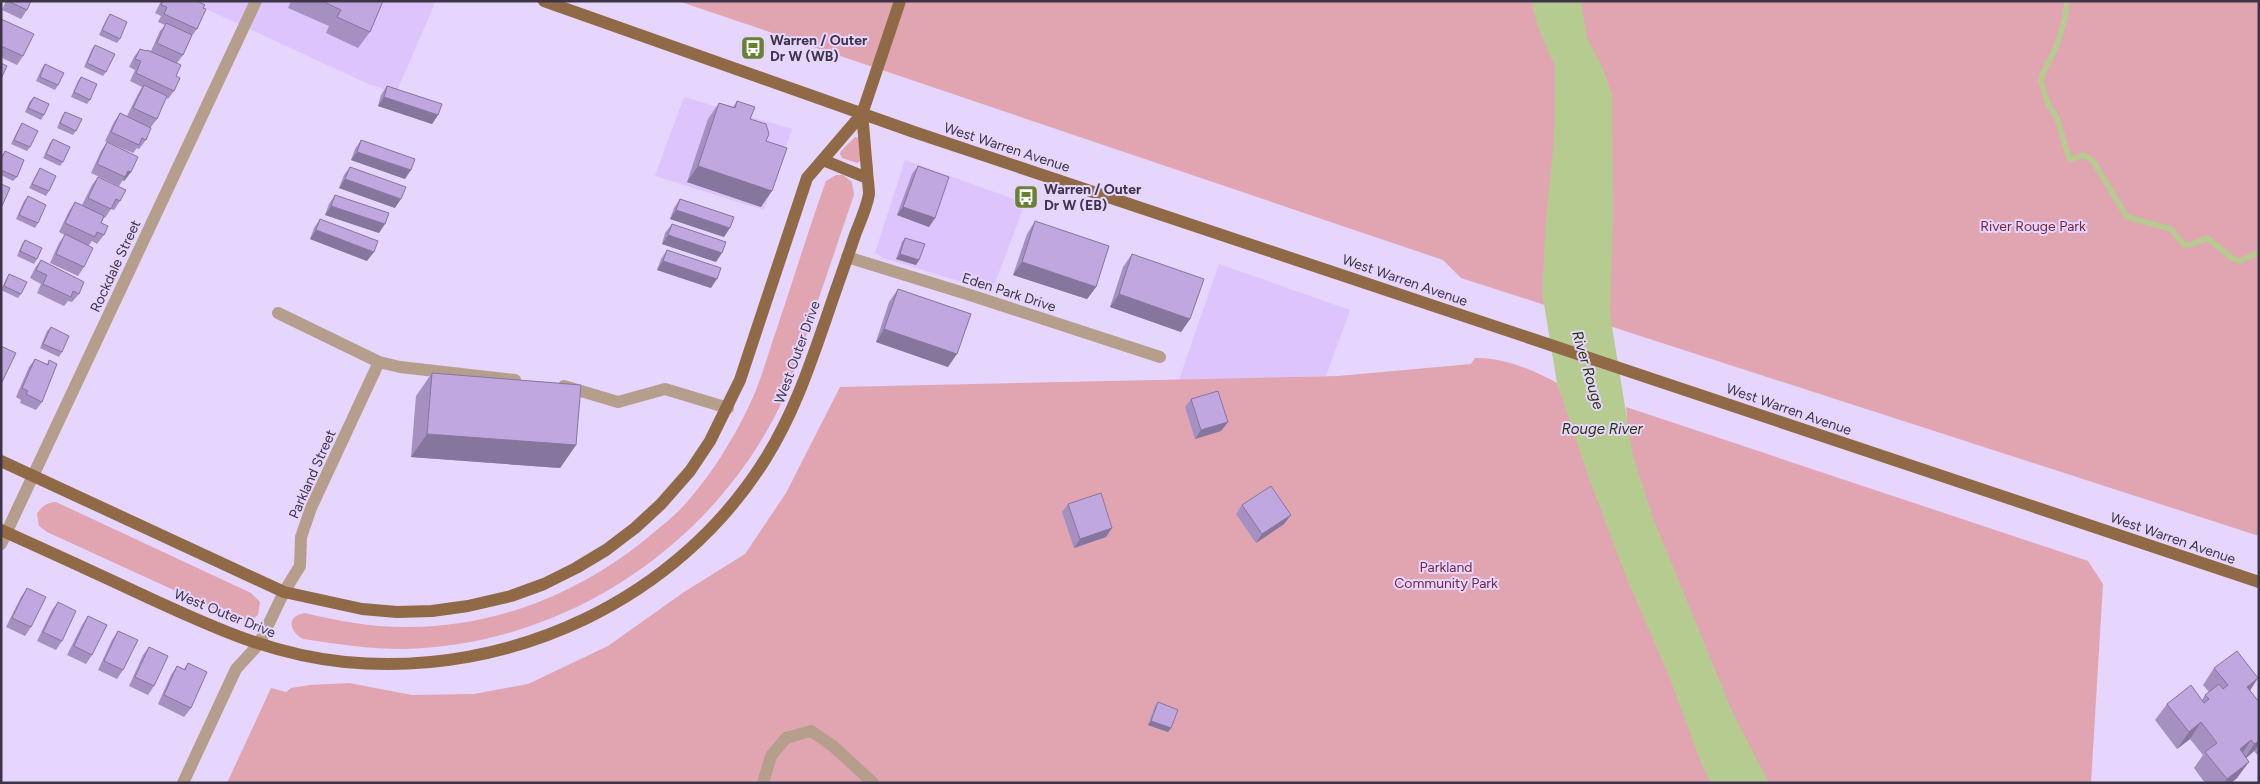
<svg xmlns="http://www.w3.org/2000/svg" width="2260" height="784" font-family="Figtree,sans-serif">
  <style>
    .built { fill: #ddc4fd }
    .green { fill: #e1a5b2 }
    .water { fill: #b6cb90 }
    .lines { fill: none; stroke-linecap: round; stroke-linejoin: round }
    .stream { stroke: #b6cb90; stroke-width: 5.5 }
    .minor { stroke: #b59f8c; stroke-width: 12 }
    .major { stroke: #906a46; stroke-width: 12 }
    .wall { fill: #a590c1 }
    .shaded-wall { fill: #86759d }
    .building { fill: #c0a7e0; stroke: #86759d }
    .labels { text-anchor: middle; stroke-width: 4; stroke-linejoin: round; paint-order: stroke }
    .poi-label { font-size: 14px; font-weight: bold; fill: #3d3448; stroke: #e6d5fd; text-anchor: start }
    .street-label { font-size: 14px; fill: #3d3448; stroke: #e6d5fd }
    .park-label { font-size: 14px; fill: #762640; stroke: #e6d5fd }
    .water-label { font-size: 15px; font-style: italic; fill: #283508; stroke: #e6d5fd }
  </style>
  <rect width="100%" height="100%" fill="#e6d5fd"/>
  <!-- built -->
  <path class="built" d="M189 1H434L435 3 396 93 366 83Z
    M684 97 792 129 764 210 655 176Z
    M905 160 1025 203 992 291 883 258 875 253Z
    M1219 264 1350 310 1326 376 1179 380Z"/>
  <!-- green -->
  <path class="green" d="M678 1H2259V536L1461 278 1443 260Z
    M855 137 859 138 861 161 857 163 842 158 840 154 841 151Z
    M836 175H843L852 182 854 195C840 236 826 278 811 320 802 349 793 378 780 406 711 548 562 646 403 649 370 649 336 644 303 639 289 631 286 616 305 613 338 621 371 627 405 627 496 628 584 592 653 533 667 522 681 510 692 496 714 470 733 439 748 408 760 384 767 357 776 331 793 281 808 231 826 181Z
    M1475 358C1503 357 1533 370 1557 383L1562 396 1627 418 1626 407 2088 561 2103 584 2091 783H227L271 688 286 692 291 688 310 685 349 683 412 695 474 694 528 684 608 646 684 592 745 554 786 493 840 387 1338 376 1471 364Z
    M56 502 251 593 260 602 258 615 250 621 239 620 47 532 39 526 37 514C42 506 46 503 56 502Z"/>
  <!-- water -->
  <path class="water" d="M1531 1H1581L1587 38 1602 66 1612 95 1613 215 1610 314 1633 456 1653 518 1732 711 1769 783H1711L1703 768 1669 676 1626 577 1590 481 1557 383 1542 292 1546 221 1554 139 1555 67 1538 27Z"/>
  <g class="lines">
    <!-- stream -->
    <path class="stream" d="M2067 1 2065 18 2057 45 2042 75 2041 82 2048 104 2057 118 2069 158 2071 159 2084 155 2093 161 2127 217 2171 229 2184 245H2190L2207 238 2232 258 2240 261 2259 252"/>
    <!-- minor -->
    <path class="minor" d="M847 257 967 294 1160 357
      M278 313 379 362 400 367 515 380
      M564 386 618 402 665 389 728 408
      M1 544 256 1
      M183 783 236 669 259 644 284 592 300 566 301 537 311 508 379 362
      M763 783 771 756 786 738 811 731 833 746 873 783"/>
    <!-- major -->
    <path class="major" d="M544 1 914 132 2259 582
      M823 160 867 178
      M1 461 284 592 362 609 397 612 432 611 468 606 511 596 544 584 576 568 606 550 635 528 661 504 690 471 710 441 740 380 807 178 862 114 900 1
      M1 530C50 552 98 574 147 597 212 627 272 655 345 662 510 678 678 600 766 458 794 413 810 365 827 316 836 289 846 262 855 235 860 222 867 207 869 194 869 186 867 177 867 169 865 151 864 132 862 114"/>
  </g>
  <!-- wall -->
  <path class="wall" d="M6 1H31L27 10 21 19 2 10Z
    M161 1H197L203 8 197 29 191 37 183 55 177 63 176 76 174 91 168 99 166 98 157 119 151 127 146 140 139 149 137 148 133 153 105 141 114 122 120 113 127 116 138 94 142 87 130 81 135 70 129 67 134 57 140 49 146 51 147 50 151 51 160 31 165 25 158 22 161 16 155 13Z
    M291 1H383L370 32 358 48 326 33 329 26 288 8Z
    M110 14 120 39 117 43 99 35 107 18Z
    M1 19 23 56 17 65 2 58 1 60Z
    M95 45 106 72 103 76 84 67 92 49Z
    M45 64 58 85 55 90 36 81 42 68Z
    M81 77 90 100 87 104 71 97 78 81Z
    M387 86 438 115 432 124 378 106 381 95Z
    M34 97 44 115 41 120 25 112 30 101Z
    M737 101 766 141 761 207 687 182 708 119 719 103 733 107Z
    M65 112 76 131 73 135 57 128 62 116Z
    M22 123 30 147 27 151 11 144 19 128Z
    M53 139 63 162 60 166 43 158 50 143Z
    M361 140 405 179 351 160 355 149Z
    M107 142 131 172 124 181 123 180 119 186 91 173 101 151Z
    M5 151 17 177 13 181 1 175V157Z
    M918 166 935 218 929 227 897 215 912 174Z
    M350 167 395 208 339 188 344 175Z
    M40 168 49 191 46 196 29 188 37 173Z
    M98 177 120 201 114 210 111 209 105 218 104 217 101 223 104 235 97 244 92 241 89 245 84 267 78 276 50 263 59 243 65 235 59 232 69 211 75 202 82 205 92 185Z
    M335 195 379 233 325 215 329 204Z
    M28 196 38 223 35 228 16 219 24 201Z
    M680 199 724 237 670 219 674 208Z
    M320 219 367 261 310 239 314 228Z
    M1035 221 1096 287 1087 299 1013 275 1027 234Z
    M672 224 716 262 662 244 665 233Z
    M905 238 919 260 916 265 896 259 902 242Z
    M25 240 37 259 34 264 17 256 22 244Z
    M667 250 711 288 657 270 661 259Z
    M1132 254 1190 319 1181 332 1110 307 1123 267Z
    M41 260 79 294 72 302 68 301 64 306 37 293 41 284 30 278 35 268Z
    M9 274 21 294 18 298 1 290 6 279Z
    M898 289 948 367 876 342 889 302Z
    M51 327 62 352 59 357 40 348 47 331Z
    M35 359 47 364 49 360 42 402 36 410 20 403 21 400 16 397 29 367Z
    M432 373 576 445 560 468 411 457 416 396Z
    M1191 399 1228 422 1221 431 1195 439 1185 407Z
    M1068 504 1106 537 1074 548 1062 512Z
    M1242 505 1291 515 1284 524 1256 543 1236 514Z
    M27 588 31 627 25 636 6 627 21 597Z
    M58 602 62 641 56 650 37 641 52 610Z
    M88 616 92 655 86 664 67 655 82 625Z
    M118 631 123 670 117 679 98 670 112 640Z
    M149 647 154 686 148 695 129 686 143 655Z
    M188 663 191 708 184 717 158 704 171 675 177 666 184 669Z
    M2214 668 2258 678 2250 690 2259 702V757L2254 751 2246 758 2237 778 2231 783H2205L2194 768 2203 755 2190 739 2177 749 2155 720 2167 704 2202 700 2205 695 2209 692 2203 685Z
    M1158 702 1171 728 1168 732 1148 725 1155 706Z"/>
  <!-- shaded-wall -->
  <path class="shaded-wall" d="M384 97 438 115 432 124 378 106Z
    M357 152 411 170 405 179 351 160Z
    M698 166 772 191 761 207 687 182Z
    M128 171 131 172 124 181 123 180Z
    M345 179 401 199 395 208 339 188Z
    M331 206 385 224 379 233 325 215Z
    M903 207 935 218 929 227 897 215Z
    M676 210 730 228 724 237 670 219Z
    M316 230 374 252 367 261 310 239Z
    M668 235 722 253 716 262 662 244Z
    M900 254 919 260 916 265 896 259Z
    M663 261 717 279 711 288 657 270Z
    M1022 262 1096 287 1087 299 1013 275Z
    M1119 294 1190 319 1181 332 1110 307Z
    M884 329 957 354 948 367 876 342Z
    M1228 422 1221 431 1195 439 1201 430Z
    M427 434 576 445 560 468 411 457Z
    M1291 515 1284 524 1256 543 1262 534Z
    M1112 528 1106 537 1074 548 1080 539Z
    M2258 678 2247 695V687Z
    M1151 721 1171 728 1168 732 1148 725Z
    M2201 722 2190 739 2177 749 2189 732Z
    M2251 740 2240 757V749Z
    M2259 741V745L2253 752 2243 761 2254 744Z
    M2249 762 2237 778 2231 783H2224L2227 779Z"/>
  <!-- building -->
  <path class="building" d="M8 1H31L27 10Z
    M163 1H197L205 5 203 8 206 9 197 29 164 14 167 7 161 5Z
    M322 1H383L370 32 337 17 341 10Z
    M110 14 127 22 120 39 102 30Z
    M1 19 34 34 23 56 1 46Z
    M166 23 192 35 183 55 157 43Z
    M95 45 115 54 106 72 87 63Z
    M140 49 146 51 147 50 181 65 176 76 180 78 174 91 136 73 141 61 135 59Z
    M1 63 7 66 1 79Z
    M45 64 64 73 58 85 40 77Z
    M81 77 97 84 90 100 74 92Z
    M144 85 167 96 157 119 133 108Z
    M387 86 442 104 438 115 384 97Z
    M34 97 49 104 44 115 28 108Z
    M737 101 755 107 750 119 766 124 769 134 766 141 787 148 772 191 698 166 719 103 735 108Z
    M65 112 82 119 76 131 60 123Z
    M120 113 151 128 146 140 142 138 139 145 111 132Z
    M22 123 38 131 30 147 14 140Z
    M53 139 70 147 63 162 46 154Z
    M361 140 415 159 411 170 357 152Z
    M107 142 138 157 131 172 128 171 125 177 97 164Z
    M5 151 24 160 17 177 1 170V160Z
    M918 166 949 177 935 218 903 207Z
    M350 167 406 187 401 199 345 179Z
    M40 168 56 176 49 191 32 184Z
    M98 177 126 190 120 201 116 199 111 209 88 198Z
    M1 184 10 188 2 206H1Z
    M335 195 389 213 385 224 331 206Z
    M28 196 46 205 38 223 19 215Z
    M680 199 734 217 730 228 676 210Z
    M75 202 104 216 101 223 108 226 104 235 97 232 95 237 65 223Z
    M320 219 378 241 374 252 316 230Z
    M1035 221 1109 246 1096 287 1022 262Z
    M672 224 726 242 722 253 668 235Z
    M65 234 93 248 84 267 56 254Z
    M905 238 925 244 919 260 900 254Z
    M25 240 42 248 37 259 20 251Z
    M667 250 721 268 717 279 663 261Z
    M1132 254 1204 279 1190 319 1119 294Z
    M41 260 84 282 79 294 73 291 71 297 43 284 47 275 36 270Z
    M9 274 27 282 21 294 4 286Z
    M898 289 971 314 957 354 884 329Z
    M51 327 69 336 62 352 43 344Z
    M1 346 16 353 1 384Z
    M35 359 48 365 49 360 57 364 42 402 26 394 28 391 22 388Z
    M432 373 581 385 576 445 427 434Z
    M1218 391 1228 422 1201 430 1191 399Z
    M1271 486 1291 515 1262 534 1242 505Z
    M1101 493 1112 528 1080 539 1068 504Z
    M27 588 46 597 31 627 12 618Z
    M58 602 76 611 62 641 43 632Z
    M88 616 107 625 92 655 74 646Z
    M118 631 138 640 123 670 104 661Z
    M149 647 168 656 154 686 135 677Z
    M2237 651 2258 678 2247 687 2259 702V741L2254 744 2251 740 2240 749 2249 762 2227 779 2205 752 2217 743 2201 722 2189 732 2167 704 2191 685 2204 703 2209 699 2205 695 2219 684 2223 689 2228 685 2214 668Z
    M188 663 207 672 191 708 164 695 177 666 185 670Z
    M1158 702 1178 710 1171 728 1151 721Z"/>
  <!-- icons -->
  <defs>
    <symbol id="bus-square" viewBox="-11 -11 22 22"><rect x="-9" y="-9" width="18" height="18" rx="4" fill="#688133" stroke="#e6d5fd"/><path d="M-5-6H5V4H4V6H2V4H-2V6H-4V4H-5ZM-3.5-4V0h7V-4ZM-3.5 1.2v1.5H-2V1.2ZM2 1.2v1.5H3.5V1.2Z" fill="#fff"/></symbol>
  </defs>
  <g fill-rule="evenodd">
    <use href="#bus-square" x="739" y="34" width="28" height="28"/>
    <use href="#bus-square" x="1012" y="183" width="28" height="28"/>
  </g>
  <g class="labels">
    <!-- poi labels -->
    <g class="poi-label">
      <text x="770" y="45">Warren / Outer<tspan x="770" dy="16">Dr W (WB)</tspan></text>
      <text x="1044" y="194">Warren / Outer<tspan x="1044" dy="16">Dr W (EB)</tspan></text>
    </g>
    <!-- street labels -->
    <g class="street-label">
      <text transform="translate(1007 147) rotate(18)" y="5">West Warren Avenue</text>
      <text transform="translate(115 266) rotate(-65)" y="5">Rockdale Street</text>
      <text transform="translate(1405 280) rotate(19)" y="5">West Warren Avenue</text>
      <text transform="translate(1009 292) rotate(18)" y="5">Eden Park Drive</text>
      <text transform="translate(797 352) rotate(-70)" y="5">West Outer Drive</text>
      <text transform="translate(1789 409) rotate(19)" y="5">West Warren Avenue</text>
      <text transform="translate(312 474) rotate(-66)" y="5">Parkland Street</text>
      <text transform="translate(2173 538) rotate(19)" y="5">West Warren Avenue</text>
      <text transform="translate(225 613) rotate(22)" y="5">West Outer Drive</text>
    </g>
    <!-- park labels -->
    <g class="park-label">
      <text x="2033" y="231">River Rouge Park</text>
      <text x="1446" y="572">Parkland<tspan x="1446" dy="16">Community Park</tspan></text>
    </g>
    <!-- water labels -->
    <g class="water-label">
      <text transform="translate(1588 370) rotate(74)" y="5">River Rouge</text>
      <text x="1602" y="434">Rouge River</text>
    </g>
  </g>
  <!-- border -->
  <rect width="2260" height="784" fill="none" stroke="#3d3448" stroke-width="5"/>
</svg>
